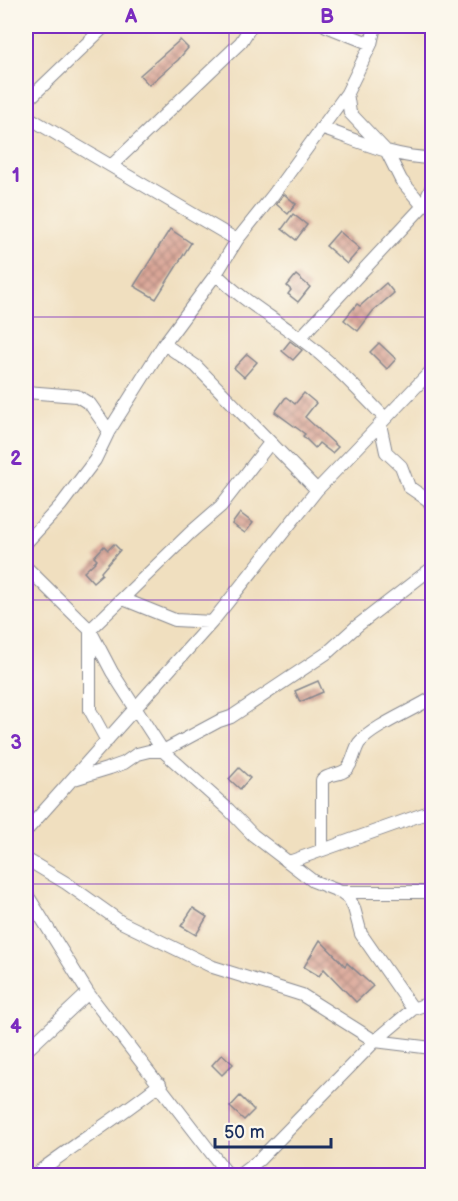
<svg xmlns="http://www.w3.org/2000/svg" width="458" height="1201" font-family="'Balsamiq Sans',sans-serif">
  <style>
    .building { fill: url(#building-cross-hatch) }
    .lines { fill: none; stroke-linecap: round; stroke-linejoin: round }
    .minor-casing { stroke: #86878e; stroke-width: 14 }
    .minor { stroke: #fff; stroke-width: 12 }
    .grid { fill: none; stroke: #7b2cbf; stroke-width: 1.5; stroke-opacity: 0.55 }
    .neatline { fill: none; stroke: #7b2cbf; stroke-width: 2 }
    .grid-label { font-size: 20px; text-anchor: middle; font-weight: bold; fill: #7b2cbf }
  </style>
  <defs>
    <pattern id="building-cross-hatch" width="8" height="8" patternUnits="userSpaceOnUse" patternTransform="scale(1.5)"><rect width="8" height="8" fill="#daa697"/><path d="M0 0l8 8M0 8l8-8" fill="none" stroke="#b0887e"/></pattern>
  </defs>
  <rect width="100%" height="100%" fill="#fbf7ec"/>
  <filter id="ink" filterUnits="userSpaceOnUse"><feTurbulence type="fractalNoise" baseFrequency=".0167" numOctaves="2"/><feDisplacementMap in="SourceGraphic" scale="12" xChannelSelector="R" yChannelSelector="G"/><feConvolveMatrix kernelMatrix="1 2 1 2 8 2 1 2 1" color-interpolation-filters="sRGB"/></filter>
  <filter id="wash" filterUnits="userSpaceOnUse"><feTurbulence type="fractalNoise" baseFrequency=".008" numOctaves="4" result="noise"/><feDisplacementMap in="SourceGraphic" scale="24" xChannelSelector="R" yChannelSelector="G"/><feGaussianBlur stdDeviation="1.35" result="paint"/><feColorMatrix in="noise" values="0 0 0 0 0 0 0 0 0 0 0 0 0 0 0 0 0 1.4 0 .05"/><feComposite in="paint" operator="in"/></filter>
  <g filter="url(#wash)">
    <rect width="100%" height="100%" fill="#f0dfbf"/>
    <g id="blocks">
      <!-- building -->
      <path class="building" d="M180 40 188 48 178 60 149 85 140 75Z
        M284 194 296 204 288 214 276 204Z
        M293 214 307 225 296 240 282 229Z
        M170 229 191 243 156 299 134 286Z
        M339 231 360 249 347 264 326 246Z
        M296 275 310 287 298 302 288 294 291 290 287 286Z
        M386 283 394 293 373 311 358 331 344 320 357 304 360 306Z
        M290 341 302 350 293 360 282 351Z
        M379 343 396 359 387 369 370 352Z
        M247 354 257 362 244 377 234 368Z
        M304 393 316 403 305 417 338 447 332 453 319 443 315 448 303 436 305 434 275 412 286 397 295 404Z
        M240 513 253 523 245 533 232 524Z
        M114 544 120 550 101 572 102 574 93 582 84 572 97 560 94 557 104 546 108 550Z
        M318 681 323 692 300 702 295 691Z
        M239 768 250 778 240 789 229 779Z
        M193 908 207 917 196 935 181 926Z
        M320 940 345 966 347 963 373 986 356 1002 324 969 319 976 304 967Z
        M222 1054 233 1064 222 1075 212 1065Z
        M240 1096 254 1110 244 1120 230 1107Z"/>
    </g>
  </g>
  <g filter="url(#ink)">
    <use href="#blocks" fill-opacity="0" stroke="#86878e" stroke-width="1.5"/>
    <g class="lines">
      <defs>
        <path id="minor" d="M326 26 371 44
          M347 93 350 113 387 152 401 180 423 206
          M26 102 105 26
          M26 116 237 240
          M321 128C357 140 393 158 432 158
          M112 165 241 42 251 26
          M216 274C242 300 272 317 301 339 332 362 358 390 385 418
          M300 338 423 206 432 186
          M164 344 196 366 317 490
          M26 392 77 396 90 404 109 431
          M380 424 386 452 401 466 409 487 428 500 432 507
          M26 543 61 505 95 460 109 431 164 344 216 274 237 240 273 195 347 93 371 44 375 26
          M26 567 90 630 112 672 163 751 229 810 253 835 313 881 341 892H432
          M123 599 175 620 212 622
          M107 741 90 710V630L190 533 221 506 270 443
          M74 779 110 768 124 763 137 754 149 751H163L219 721 231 717 327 653 357 626 432 568
          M26 831 212 622 317 490 432 370
          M322 849V780C329 773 340 776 347 769 353 763 354 751 359 743 372 727 413 710 432 698
          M26 859 66 883 121 922 213 967 302 995 375 1041 432 1048
          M289 862 432 811
          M341 892 349 898 354 908 361 934 413 1009
          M26 893 88 993 229 1176
          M26 1051 88 993
          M33 1176C75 1144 119 1117 160 1084
          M238 1176 259 1160 375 1041 413 1009 432 1002"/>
      </defs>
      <!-- minor casing -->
      <use href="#minor" class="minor-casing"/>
      <!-- minor -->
      <use href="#minor" class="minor"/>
    </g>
  </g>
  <!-- grid -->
  <path class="grid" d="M229 26V1176M26 317H432M26 600H432M26 884H432"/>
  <!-- margin -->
  <rect width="458" height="1201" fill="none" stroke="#fbf7ec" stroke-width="66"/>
  <!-- scale -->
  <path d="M215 1138v9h116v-9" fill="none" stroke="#1b2f5e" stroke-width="3"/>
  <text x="224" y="1138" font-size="18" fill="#1b2f5e" stroke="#fbf7ec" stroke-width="4.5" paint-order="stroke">50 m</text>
  <rect x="33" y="33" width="392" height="1135" class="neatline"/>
  <g class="grid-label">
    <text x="131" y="23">A</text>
    <text x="327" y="23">B</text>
    <text x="16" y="182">1</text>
    <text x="16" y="465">2</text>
    <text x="16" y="749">3</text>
    <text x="16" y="1033">4</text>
  </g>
</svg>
